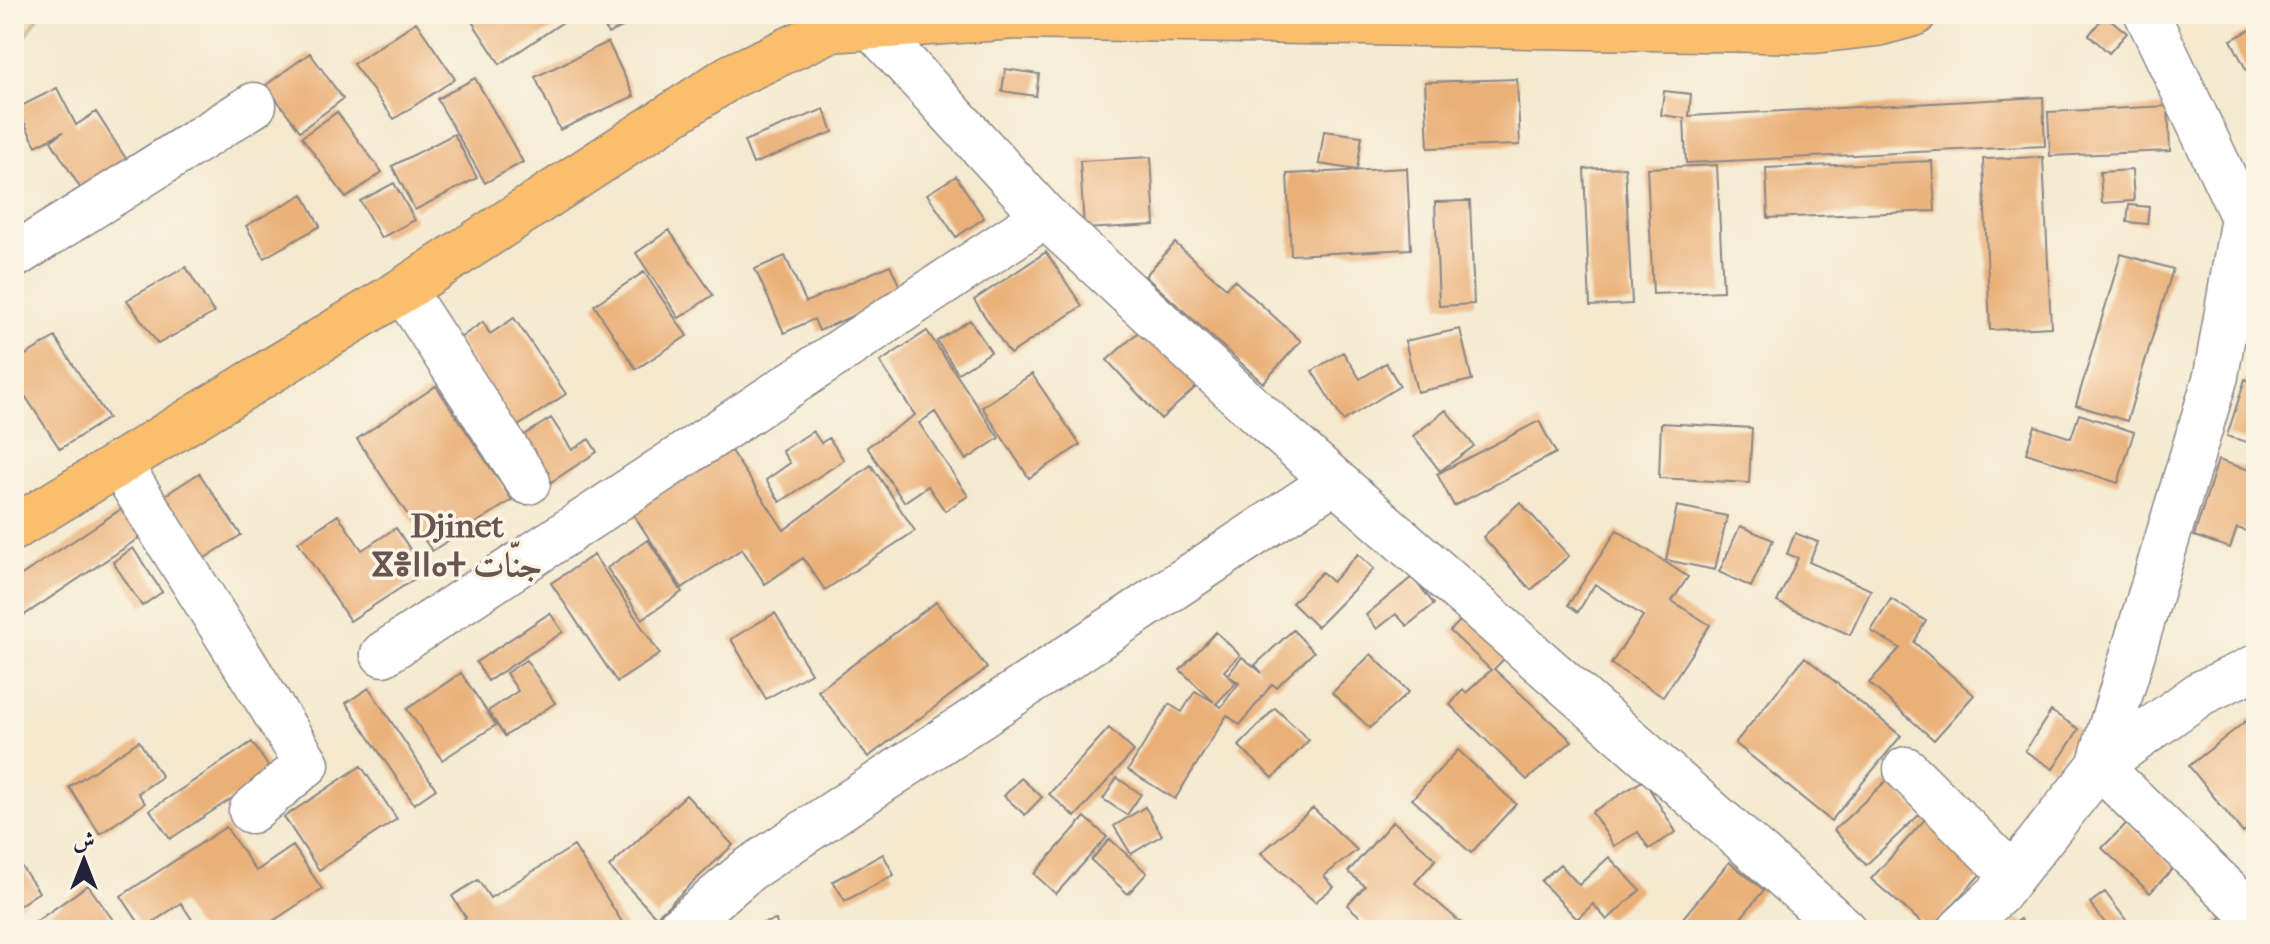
<svg xmlns="http://www.w3.org/2000/svg" width="2270" height="944" font-family="'IM FELL French Canon',Amiri,'Noto Sans Tifinagh',serif">
  <style>
    .sand { fill: #eeda9e; stroke: #887e6c; stroke-width: 2 }
    .building { fill: #eab078; fill-rule: evenodd }
    .lines { fill: none; stroke-linecap: round; stroke-linejoin: round }
    .minor-casing { stroke: #8b8685; stroke-width: 47 }
    .major-casing { stroke: #8b8685; stroke-width: 47 }
    .minor { stroke: #fff; stroke-width: 44 }
    .major { stroke: #fabe6d; stroke-width: 44 }
    .labels { text-anchor: middle; stroke-width: 7; stroke-linejoin: round; paint-order: stroke }
    .district-label { font-size: 34px; font-weight: bold; fill: #685450; stroke: #fcf5e5 }
  </style>
  <rect width="100%" height="100%" fill="#fcf5e5"/>
  <filter id="ink" filterUnits="userSpaceOnUse"><feTurbulence type="fractalNoise" baseFrequency=".0125" numOctaves="2"/><feDisplacementMap in="SourceGraphic" scale="16" xChannelSelector="R" yChannelSelector="G"/><feConvolveMatrix kernelMatrix="1 2 1 2 8 2 1 2 1" color-interpolation-filters="sRGB"/></filter>
  <filter id="wash" filterUnits="userSpaceOnUse"><feTurbulence type="fractalNoise" baseFrequency=".006" numOctaves="4" result="noise"/><feDisplacementMap in="SourceGraphic" scale="32" xChannelSelector="R" yChannelSelector="G"/><feGaussianBlur stdDeviation="1.8" result="paint"/><feColorMatrix in="noise" values="0 0 0 0 0 0 0 0 0 0 0 0 0 0 0 0 0 1.4 0 .05"/><feComposite in="paint" operator="in"/></filter>
  <g filter="url(#wash)">
    <rect width="100%" height="100%" fill="#f4e9cf"/>
    <!-- sand -->
    <path class="sand" d="M14 14H40L14 55Z"/>
    <g id="blocks">
      <!-- building -->
      <path class="building" d="M467 14H575L500 64Z
        M599 14H632L635 21 608 34Z
        M634 14H659L637 22Z
        M2105 15 2127 33 2109 53 2089 35Z
        M416 22 455 79 394 119 353 64Z
        M2256 27V89L2231 40Z
        M608 42 634 96 560 130 535 77Z
        M310 53 343 99 300 131 266 85Z
        M1005 69 1039 74 1036 96 1002 91Z
        M475 78 523 162 485 183 437 99Z
        M1517 79 1520 145 1428 148 1425 82Z
        M57 88 76 125 96 112 130 165 84 194 51 141 63 132 36 146 17 108Z
        M1664 91 1691 94 1689 116 2043 97 2045 146 1686 163 1684 118 1661 115Z
        M2168 106 2170 151 2050 156 2048 112Z
        M824 109 833 132 753 164 744 141Z
        M337 112 382 172 346 198 302 137Z
        M1324 131 1362 136 1357 170 1319 164Z
        M454 134 477 178 415 210 392 166Z
        M1151 157 1155 225 1084 229 1080 161Z
        M2043 157 2051 327 1990 330 1983 159Z
        M1932 161 1935 211 1768 218 1766 168Z
        M1717 165 1723 291 1653 294 1647 168Z
        M1625 167 1632 304 1590 306 1584 169Z
        M1407 168 1411 249 1291 255 1287 174Z
        M2132 170 2134 201 2102 203 2100 172Z
        M956 176 984 218 956 237 927 194Z
        M394 183 415 220 381 238 360 201Z
        M303 194 320 226 264 258 246 226Z
        M1470 201 1474 304 1439 306 1435 202Z
        M2129 205 2149 207 2147 224 2127 222Z
        M669 230 713 295 679 318 636 253Z
        M1175 243 1226 288 1234 280 1301 341 1263 383 1145 276Z
        M1046 252 1082 306 1010 354 974 300Z
        M2121 254 2173 269 2127 421 2076 405Z
        M785 256 806 302 890 265 903 293 819 331 814 319 784 333 755 269Z
        M186 267 214 313 158 344 127 300Z
        M644 272 687 336 636 369 594 305Z
        M514 318 566 394 515 428 457 340 483 322 490 334Z
        M1153 319 1207 377 1161 419 1107 360Z
        M970 320 991 352 958 373 937 341Z
        M1460 329 1472 380 1417 392 1405 341Z
        M927 331 999 438 966 460 935 412 919 423 968 496 945 511 928 486 904 502 867 447 915 415 880 362Z
        M55 337 108 418 60 449 14 379V362Z
        M1343 352 1360 379 1386 363 1400 386 1343 421 1312 371Z
        M1032 374 1080 445 1029 478 982 407Z
        M2245 379 2256 383V445L2227 436Z
        M436 386 512 500 432 551 357 439Z
        M1446 410 1474 446 1440 471 1413 436Z
        M2079 414 2134 432 2118 483 2026 453 2035 426 2071 438Z
        M551 418 572 450 589 439 597 452 551 482 521 437Z
        M1539 421 1556 453 1454 506 1437 474Z
        M1661 423 1752 428 1749 483 1659 478Z
        M813 431 821 443 829 438 844 460 780 502 766 480 790 463 782 451Z
        M729 448 784 530 871 465 915 531 825 590 803 558 765 584 742 549 682 588 631 511Z
        M2218 460 2256 472V534L2237 528 2230 548 2194 536Z
        M199 473 241 535 194 565 153 503Z
        M1520 502 1569 556 1531 590 1483 537Z
        M129 504 148 532 14 622V580Z
        M1677 506 1727 516 1715 570 1666 560Z
        M338 515 362 550 396 528 425 572 350 621 298 542Z
        M1740 526 1773 540 1751 587 1719 572Z
        M1617 530 1688 577 1672 601 1710 625 1663 697 1611 664 1643 616 1595 584 1578 612 1568 605Z
        M1795 533 1818 542 1809 562 1871 590 1850 635 1777 602 1798 558 1787 554Z
        M648 540 682 592 642 619 607 568Z
        M133 548 162 592 142 606 113 562Z
        M1358 554 1374 569 1317 627 1292 603 1322 572 1332 582Z
        M594 555 660 654 617 682 551 583Z
        M1412 577 1434 604 1407 626 1396 614 1377 629 1366 615Z
        M1891 599 1926 621 1914 642 1974 695 1934 740 1869 683 1900 648 1871 631Z
        M936 602 987 668 868 757 818 691Z
        M1473 608 1514 649 1494 669 1572 741 1527 780 1450 705 1463 689 1466 693 1491 670 1450 631Z
        M550 613 563 632 488 681 476 662Z
        M775 613 811 673 766 699 731 639Z
        M1293 630 1314 652 1276 687 1272 684 1240 725 1227 715 1175 799 1128 770 1169 704 1182 712 1195 691 1214 702 1180 670 1216 632 1240 655 1224 671 1228 675 1242 657 1262 673 1255 665ZM1229 676 1239 683 1221 707 1216 704 1236 683Z
        M1371 654 1409 692 1370 728 1332 693Z
        M1805 657 1901 736 1831 821 1735 743Z
        M526 660 555 703 505 736 488 711 518 691 506 673Z
        M461 673 496 725 442 760 407 709Z
        M369 688 436 789 414 804 346 703Z
        M1275 708 1309 740 1273 778 1239 746Z
        M2051 711 2079 729 2053 769 2025 751Z
        M2256 713V822L2243 833 2189 766Z
        M1109 728 1134 751 1075 817 1049 794Z
        M139 741 162 777 138 793 145 803 100 834 69 787Z
        M252 742 272 772 170 839 150 810Z
        M1458 750 1516 804 1471 853 1412 799Z
        M361 766 397 819 319 870 284 817Z
        M1021 778 1042 797 1025 815 1004 796Z
        M1117 778 1141 794 1127 815 1103 799Z
        M1644 780 1676 832 1649 849 1638 832 1614 846 1592 812Z
        M1887 780 1920 814 1866 865 1834 830Z
        M686 795 733 845 656 917 609 867Z
        M1145 807 1162 835 1131 854 1114 826Z
        M1313 808 1357 850 1324 876 1334 887 1315 902 1261 853Z
        M1928 816 1986 868 1930 930 1871 879Z
        M1085 817 1107 837 1056 894 1034 874Z
        M1393 821 1436 859 1415 883 1466 927 1464 930H1375L1347 905 1365 886 1348 872Z
        M2127 823 2174 867 2150 893 2102 848Z
        M226 827 256 871 293 846 322 889 259 930H199L181 903 143 929 121 896Z
        M1110 839 1147 873 1128 894 1091 860Z
        M574 846 627 930H447L466 918 452 896 478 880 490 898Z
        M883 854 894 875 845 901 833 881Z
        M14 856 39 892 14 909Z
        M1609 857 1640 890 1607 920 1593 904 1577 919 1541 881 1560 864 1579 885Z
        M1729 862 1764 890 1731 930H1673Z
        M88 885 120 930H24Z
        M2105 892 2129 924 2121 930H2110L2090 903Z
        M2237 903 2256 930H2222L2215 923Z
        M2020 919 2029 930H2006Z
        M776 920 778 930H738V929Z"/>
    </g>
  </g>
  <g filter="url(#ink)">
    <use href="#blocks" fill-opacity="0" stroke="#8b8685" stroke-width="2"/>
    <g class="lines">
      <defs>
        <path id="minor" d="M871 26 1045 216 1260 415 1845 930
          M14 256 254 105
          M403 290 528 482
          M119 463 307 764 251 811
          M383 654 1045 216
          M2256 667 2201 693 2099 766 2256 918
          M1906 769 2012 875
          M677 930 748 870 1334 481
          M1960 930 1998 894 2099 766 2216 376 2243 217 2147 14"/>
        <path id="major" d="M14 528 403 290 730 77 830 30 1016 17 1815 31 1877 24 1914 14"/>
      </defs>
      <!-- minor casing -->
      <use href="#minor" class="minor-casing"/>
      <!-- major casing -->
      <use href="#major" class="major-casing"/>
      <!-- minor -->
      <use href="#minor" class="minor"/>
      <!-- major -->
      <use href="#major" class="major"/>
    </g>
  </g>
  <g class="labels">
    <!-- district labels -->
    <g class="district-label">
      <text x="457" y="537">Djinet<tspan x="457" dy="39">ⴵⴻⵏⵏⴰⵜ جنّات</tspan></text>
    </g>
  </g>
  <!-- margin -->
  <rect width="2270" height="944" fill="none" stroke="#fcf5e5" stroke-width="48"/>
  <!-- north arrow -->
  <g transform="translate(84 860)" stroke="#fcf5e5" stroke-width="6" paint-order="stroke">
  <path d="M0-6L14 30L0 20L-14 30Z" fill="#22223b"/>
  <text y="-12" font-size="22" font-weight="bold" text-anchor="middle" fill="#22223b">ش</text>
  </g>
</svg>
